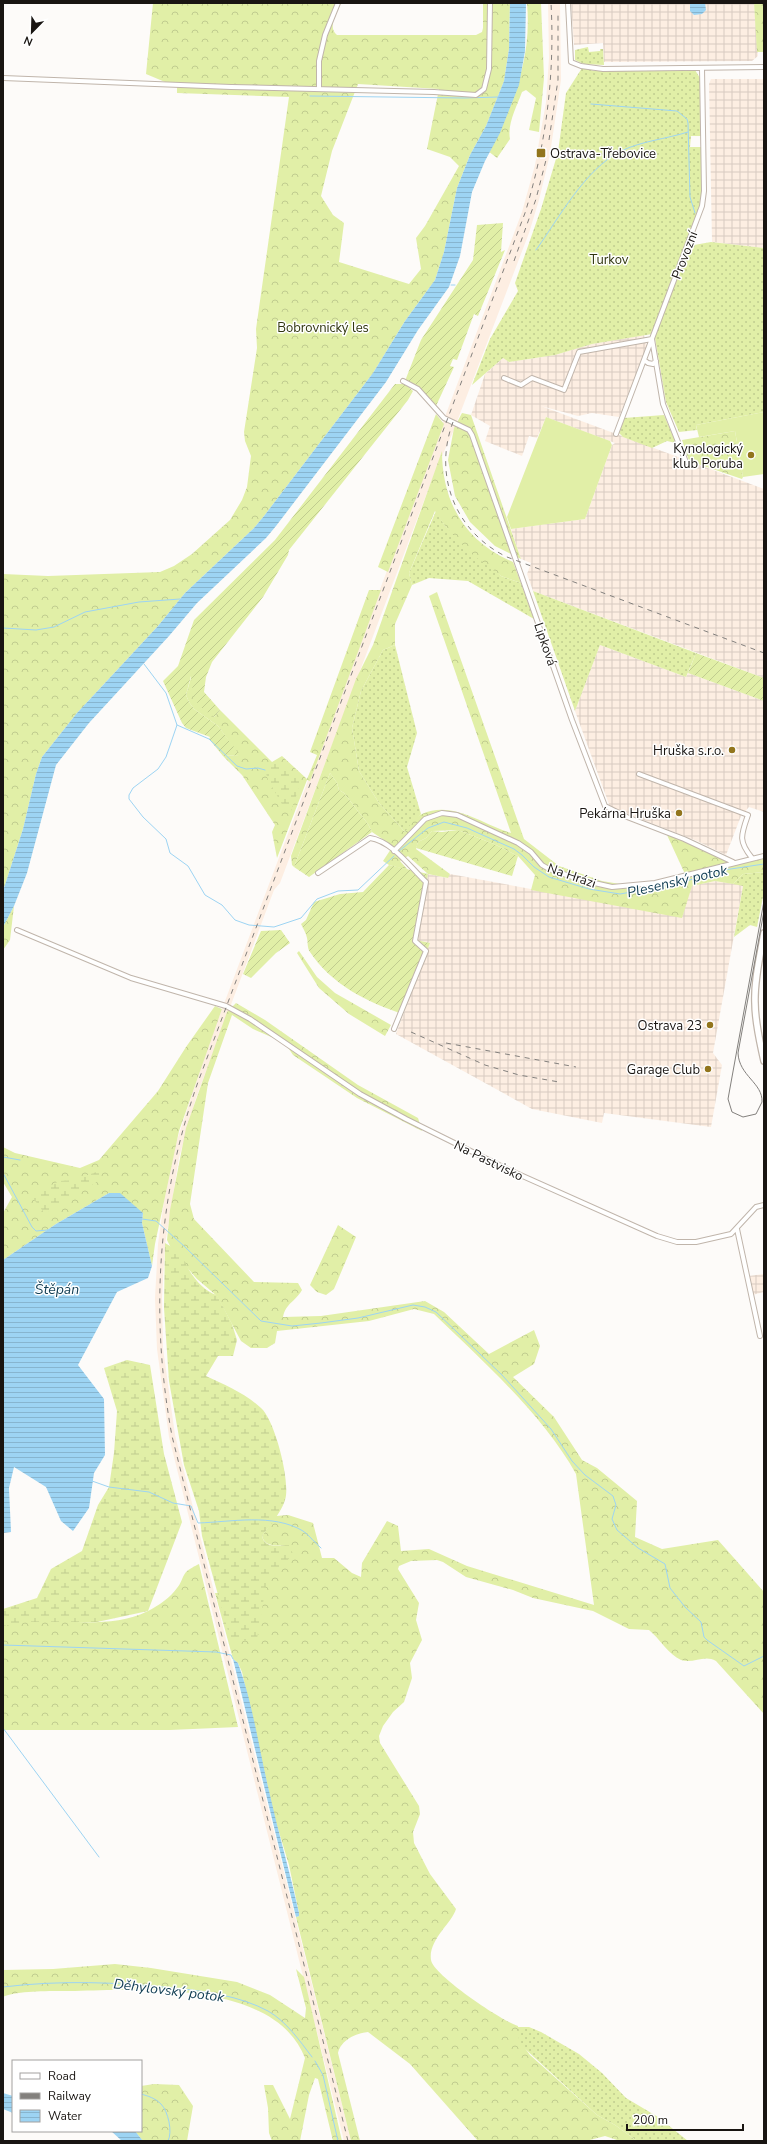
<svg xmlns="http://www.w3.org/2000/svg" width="767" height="2144" font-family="'Nunito Sans',sans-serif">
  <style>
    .built { fill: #fdeee2 }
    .industrial { fill: url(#industrial-grid) }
    .grass { fill: url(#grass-dots) }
    .forest { fill: url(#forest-crowns); fill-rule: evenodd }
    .wetland { fill: url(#wetland-marsh) }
    .garden { fill: url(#garden-furrows) }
    .pitch { fill: #e1efa7 }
    .water { fill: url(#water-rules) }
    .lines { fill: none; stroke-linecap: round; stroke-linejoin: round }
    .stream { stroke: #9dd4f3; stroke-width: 1 }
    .street-casing { stroke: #c0b5ab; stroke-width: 6 }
    .secondary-casing { stroke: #c0b5ab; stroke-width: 8 }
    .street { stroke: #fff; stroke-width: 4 }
    .secondary { stroke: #fff; stroke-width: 5.5 }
    .tram { stroke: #83807d; stroke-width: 1 }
    .rail { stroke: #83807d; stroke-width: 1; stroke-dasharray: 5 5; stroke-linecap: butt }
    .poi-dot { fill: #92751c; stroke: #fff; stroke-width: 1.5 }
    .labels { text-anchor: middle; stroke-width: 3; stroke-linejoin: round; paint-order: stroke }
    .poi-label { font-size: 13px; fill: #191512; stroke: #fff; text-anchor: end }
    .street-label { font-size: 13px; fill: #191512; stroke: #fff }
    .park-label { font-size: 13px; fill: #30360e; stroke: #fff }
    .water-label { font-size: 14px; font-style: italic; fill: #154156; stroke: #fff }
  </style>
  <defs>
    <pattern id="industrial-grid" width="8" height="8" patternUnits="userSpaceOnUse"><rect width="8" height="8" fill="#fdeee2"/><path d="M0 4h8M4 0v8" fill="none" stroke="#d8cbc1"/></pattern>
    <pattern id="grass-dots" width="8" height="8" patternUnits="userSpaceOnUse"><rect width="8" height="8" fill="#e1efa7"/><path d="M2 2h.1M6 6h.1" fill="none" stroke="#c0cc8f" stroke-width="1.8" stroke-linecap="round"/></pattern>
    <pattern id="forest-crowns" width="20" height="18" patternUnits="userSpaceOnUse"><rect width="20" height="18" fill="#e1efa7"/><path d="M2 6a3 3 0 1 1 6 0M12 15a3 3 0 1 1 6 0" fill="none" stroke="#c0cc8f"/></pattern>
    <pattern id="wetland-marsh" width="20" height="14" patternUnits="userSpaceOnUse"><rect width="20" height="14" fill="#e1efa7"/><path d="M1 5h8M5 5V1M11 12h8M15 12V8" fill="none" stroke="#c0cc8f"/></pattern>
    <pattern id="garden-furrows" width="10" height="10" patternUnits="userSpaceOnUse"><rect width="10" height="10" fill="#e1efa7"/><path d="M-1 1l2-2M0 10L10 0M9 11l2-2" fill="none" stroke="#c0cc8f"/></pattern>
    <pattern id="water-rules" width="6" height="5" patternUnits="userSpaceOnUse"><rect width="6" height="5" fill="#9dd4f3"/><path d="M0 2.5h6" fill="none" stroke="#87b5cf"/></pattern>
  </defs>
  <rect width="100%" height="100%" fill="#fdfbf9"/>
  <!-- built -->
  <path class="built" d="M548 3H560L561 80 550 154 539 200 529 233 453 432 436 469 280 883 274 890 196 1098 179 1158 165 1245 162 1298 163 1348 175 1435 351 2141H344L169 1437 157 1349 155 1298 158 1244 164 1201 176 1143 210 1041 522 212 535 165 546 102 549 58Z"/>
  <!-- industrial -->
  <path class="industrial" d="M571 3H754L758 56 752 61 604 62 603 43 574 45Z
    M711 79H764V248L712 242 709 84Z
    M644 335 647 347 619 417 592 413 578 416 541 406 764 489V678L533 591 527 574 531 563 521 559 511 529 585 519 612 445 615 443 546 417 537 438 529 436 522 456 485 441 490 426 471 415 485 374 503 358 509 362 555 355 592 344Z
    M600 645 686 677 688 673 764 701V812L749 807 741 816 726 855 697 841 610 807 575 711Z
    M428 874 447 878 450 874 682 917 691 886 715 881 743 885 713 1053 722 1065 711 1127 604 1113 602 1123 532 1109 396 1034 430 943 416 940Z
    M764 1274V1292L752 1295 748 1276Z"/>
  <!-- grass -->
  <path class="grass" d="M588 47 589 52 600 51V49H603L604 65 584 64 575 60V50Z
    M582 68 595 71 695 70 700 78 701 136H691L690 147H702V192L700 205 687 240 694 245 711 242 764 248V412L696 425 697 430 679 432 666 402 655 338 652 334 592 344 555 355 509 362 503 358 472 385 490 339 518 291 515 283 541 209 558 152 566 93Z
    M664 415 676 443 667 441 652 448 623 437 619 433V427L624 418Z
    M436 511 445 526 501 576 521 583 534 619 468 581 429 578 412 585 409 573Z
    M533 591 696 653 686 677 600 645 575 711Z
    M395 645 417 733 407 767 421 814 405 832 379 803 359 771 352 728 361 691 383 650Z
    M764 872V892L757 927 750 925 734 937 743 886 733 884 743 874Z
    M518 2027H529L541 2032 579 2054 602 2073 626 2098 658 2117 688 2141H637L615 2125 597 2115 522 2046 518 2040Z"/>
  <!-- forest -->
  <path class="forest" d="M153 3H341C337 13 327 27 337 35H476L482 32 483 28V3H510L509 49 504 81 486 126 470 155 457 188 444 252 435 280 405 321 373 373 264 516 254 528 185 593 158 626 77 713 42 757 36 774 23 829 3 891V574L48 576 160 572 174 566 192 554 230 520 242 500 247 487 251 456 245 441 244 432 257 348 256 329 289 97 177 93V87L146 74ZM358 84 439 89 427 149 450 157 459 166 425 226 416 238 421 269 409 284 339 262 344 223 333 215 321 196 332 151Z
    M527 3H541L544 78 539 132 529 130 536 98 526 90 522 92C517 106 507 124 510 139L497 158 488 151C513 101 532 62 527 3Z
    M754 3H764V52H757Z
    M462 413 471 415 521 559 495 546 470 522 455 496 448 460 454 428Z
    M436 414 444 424 388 572 378 567Z
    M735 431 743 477 742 479 689 461 682 440Z
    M442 451C442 502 465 542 513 562L521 583 501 576 469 552 445 526 435 511 409 573 412 585 395 624V645L383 650 361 691 352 728 359 771 379 803 405 832C409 827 416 816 422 814 453 800 483 825 511 833L429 596 437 592 524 839 559 866 602 881 632 886 685 874 667 835 714 851 732 864 764 859V872L743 874 733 884 715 881 692 886 682 918 531 890 535 875 518 856 494 844 458 830 432 831 426 838 418 842 416 849 450 874 448 878 428 874 408 856 400 861 408 870 389 865 383 861 393 846 372 832 368 824 344 793 339 790 337 783 330 773 294 867 292 865 291 856 356 679 373 645Z
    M369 590H381L310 781 307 780 277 858 272 832 275 825 242 775 223 756 239 755 218 726 194 709 189 702 186 695 192 674 214 717 220 710 272 762 282 756 307 779 317 755 310 752Z
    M14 906 10 940 3 950V927Z
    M299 951 317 977 335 993 391 1025 385 1036 349 1014 319 988 297 953Z
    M236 1003 265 1020 358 1085 418 1118 422 1131 357 1098 293 1055 285 1043 253 1029 232 1015 208 1083 190 1204 194 1219 254 1282 298 1283 302 1290C295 1302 286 1303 283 1317L321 1316 425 1301 444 1312 489 1354 534 1330 540 1346 534 1364 513 1377 554 1417 582 1460 597 1468 637 1501 635 1537 662 1549 718 1540 764 1592V1714L716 1661C704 1654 694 1664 681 1660 669 1655 659 1638 649 1630L629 1629 593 1611 533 1598 513 1590 466 1577 443 1562 437 1560 411 1561 399 1566 398 1569 419 1603 416 1620 422 1640 410 1663 412 1678 404 1702 393 1712 383 1726 379 1736 380 1743 419 1806 420 1814 413 1832 414 1843 430 1874 456 1909C452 1923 428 1940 431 1960 433 1975 502 2021 518 2026L519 2040 530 2055 597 2115 615 2125 637 2141H620L605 2136 586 2141H478L410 2064 368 2032C356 2033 341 2040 338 2053L360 2141H351L296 1917 299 1916V1913L289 1865 275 1819 242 1672 238 1663 233 1659 215 1593H225L289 1545C278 1545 265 1548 262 1536L276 1516 288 1515 313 1523 322 1558H334L352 1573 361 1577 362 1563 387 1521 398 1526 401 1551 429 1549 467 1566 594 1605 576 1474C544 1416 483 1361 434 1314L414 1309 369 1321 277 1331 275 1343 267 1348H251L241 1341 217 1296 197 1279 172 1250 167 1240 170 1210 186 1128 227 1012Z
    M215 1006 222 1009 179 1131 155 1244 152 1266 142 1223 143 1213 109 1193 56 1224 3 1260V1213L12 1197 3 1182V1147L15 1153 80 1168 99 1160 158 1091 186 1047Z
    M338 1225 356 1237 334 1289 326 1295 317 1292 310 1285Z
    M199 1564 238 1727 170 1730H3V1625C50 1614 103 1633 148 1611 158 1606 171 1597 177 1588 181 1584 182 1577 186 1572 189 1569 195 1566 199 1564Z
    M115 1964 151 1968 237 1982 270 1995 305 2018 306 2008 296 1969 304 1977 342 2141H333L318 2079 315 2078 309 2095 300 2141H272L269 2133 268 2108 264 2085H273L290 2119 305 2058C275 1981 142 1989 75 1991 59 1991 16 1990 3 1997V1970L53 1969Z
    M154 2084 179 2085 193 2106 187 2141H143L135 2131H141V2086Z"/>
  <!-- wetland -->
  <path class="wetland" d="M276 763 283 765 301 782 291 811 283 806 268 780 266 773 269 767Z
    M99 1171 100 1180 45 1214 33 1198 39 1192 59 1181 74 1180Z
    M165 1243 182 1253C185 1268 201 1291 217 1295L232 1324 237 1340 233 1356H218L206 1376C225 1385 245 1393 261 1408 275 1420 291 1483 285 1500 281 1513 270 1525 262 1536 265 1549 278 1545 289 1545L293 1554 266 1585 257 1639C250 1642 238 1641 230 1638L210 1566 202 1536 199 1511 184 1465 169 1381 164 1308Z
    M127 1360 150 1365 164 1454 182 1522 148 1611 97 1622H26L3 1626V1609L37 1598 51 1569 82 1551 98 1505 109 1487 114 1453 117 1411 104 1368Z"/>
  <!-- garden -->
  <path class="garden" d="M503 223 501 252 505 250 478 316 474 314 457 360 453 359 450 366 454 367 436 406 418 387 405 381 421 340 473 260 477 225Z
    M395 384H405L413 391 408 400 289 550 288 555 263 597 212 662 206 677 204 692 220 710 214 717 199 706 193 694 191 676 186 695 189 702 194 709 218 726 240 755 223 756 209 739 210 737 186 728 182 723 163 681 178 666 194 620 275 540Z
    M696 653 764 678V701L688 673Z
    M330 773 337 783 339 790 344 793 368 824 372 832 309 877 294 867Z
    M458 830 494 844 518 856 512 876 416 848 418 842 426 838 432 831 442 832Z
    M389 865 428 874 416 940 430 943 403 1014C367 1002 332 985 310 952 307 948 308 942 307 938 306 933 303 928 301 924L306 920 314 902 340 894 363 892Z
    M281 930 290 943 276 953 251 978 243 974 261 931Z"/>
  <!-- pitch -->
  <path class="pitch" d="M764 412V474L743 477 735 431 699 437 696 425Z
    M546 417 610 441 612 445 585 519 511 529 507 517Z"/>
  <!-- water -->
  <path class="water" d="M510 3H526L525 51 519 85 500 133 485 161 472 192 460 256 449 287 418 330 386 382 276 526 266 538 197 603 169 636 89 723 56 765 27 873 14 906 3 927V891L23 829 36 774 42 757 77 713 158 626 185 593 254 528 264 516 373 373 405 321 435 280 444 252 457 188 470 155 486 126 504 81 509 49Z
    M690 3H705L706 10 702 14 694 15 690 11Z
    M109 1193H120L143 1213 142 1223 152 1266 148 1278 117 1292 78 1365 104 1399 105 1455 94 1473 89 1508 73 1531 61 1521 46 1487 14 1467 9 1488 11 1532 3 1533V1260L56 1224Z
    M233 1659 238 1663C253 1704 259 1749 269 1791 278 1832 290 1872 299 1913V1916L296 1917Z
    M3 2093 13 2096V2113L3 2109Z
    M111 2131H135L143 2141H122Z"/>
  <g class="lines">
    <!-- stream -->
    <path class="stream" d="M310 96 463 98 499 97
      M591 104 677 111 687 119 688 123 690 197 695 213
      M536 250C559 218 585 169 621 151 642 141 666 139 688 132
      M451 285H455
      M3 628 36 630 54 627 85 612 139 602 180 599
      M144 664 166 693 177 725 166 757 158 769 133 788 129 795V799L143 817 166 839 170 853 188 866 205 895 222 905 235 920 249 925 274 927 301 918 317 899 338 891 358 890 394 856
      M177 725 209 739 237 766 246 769 258 768 265 770
      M399 851 428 828 444 822 467 828 514 849 522 855 534 867 549 877 589 889 620 894 676 884 724 870 764 864
      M3 1157 20 1160
      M3 1173 32 1227 36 1231 48 1230
      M142 1219 156 1221 184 1246 261 1321 292 1326 321 1323 358 1318 413 1305 425 1307 436 1312 502 1375 551 1429 572 1461 585 1475 613 1496 616 1505 612 1519 617 1530 638 1548 665 1564 670 1588 685 1607 701 1622 704 1637 707 1640 744 1666 764 1656
      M92 1481 109 1487 149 1492 173 1503 191 1506 198 1523C231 1522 273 1513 303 1531 309 1535 315 1543 321 1548
      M3 1645 216 1652 231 1655 233 1659
      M3 1728 99 1857
      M3 1987C60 1980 117 1982 173 1988 205 1991 240 1996 268 2011 287 2022 299 2040 312 2057
      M315 2061 323 2075 338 2141
      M141 2094C148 2096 155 2098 161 2104 168 2111 173 2132 168 2141"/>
    <defs>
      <path id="street" d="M568 3 571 62 581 66 603 69 764 67
        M3 78 231 87 434 92 476 95 484 89 489 69 490 3
        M319 87V61L325 35 338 3
        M644 360 648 363 653 364 656 361
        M504 378 521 385 532 378 564 390 579 352 652 339 663 404 686 462
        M403 381 418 389 444 418 469 430 472 435 572 720 605 806 627 817 684 839 733 862
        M616 434 702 206 704 191 702 68
        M639 774 748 815C741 835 738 841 752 858
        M394 851 425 819 442 813 457 815 518 843 531 852 542 865 549 869 581 880 612 887 655 883 764 856
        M318 873 370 838C392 841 411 868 426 882L415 941 426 951 394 1029
        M17 930 131 978 226 1006 250 1019 360 1094 406 1119 507 1169 657 1236 677 1242H696L731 1234 756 1207 764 1205
        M737 1229 760 1336"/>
      <path id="secondary" d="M764 933C760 957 754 980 755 1003 755 1023 760 1042 764 1061"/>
    </defs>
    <!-- street casing -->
    <use href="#street" class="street-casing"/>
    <!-- secondary casing -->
    <use href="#secondary" class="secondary-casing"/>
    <!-- street -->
    <use href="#street" class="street"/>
    <!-- secondary -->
    <use href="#secondary" class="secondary"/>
    <!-- tram -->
    <path class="tram" d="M764 901 728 1099 732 1112 743 1117 756 1114 762 1102C763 1083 739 1076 738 1053L764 911"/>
    <!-- rail -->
    <path class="rail" d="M549 140 558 80V11
      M514 261 536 199 546 160
      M453 422C433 475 455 532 507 557L764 653
      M411 1032 485 1065 519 1075 559 1082
      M446 1043 576 1067
      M348 2141 172 1436C150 1317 157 1197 198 1082L525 213C546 145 555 75 551 3"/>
  </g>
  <!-- markers -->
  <g class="poi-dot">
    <rect x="536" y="148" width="10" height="10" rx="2"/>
    <circle cx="751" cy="455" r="4"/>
    <circle cx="732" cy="750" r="4"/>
    <circle cx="679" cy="813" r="4"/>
    <circle cx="710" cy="1025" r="4"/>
    <circle cx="708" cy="1069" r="4"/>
  </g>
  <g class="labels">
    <!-- poi labels -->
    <g class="poi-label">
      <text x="550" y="158" text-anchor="start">Ostrava-Třebovice</text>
      <text x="743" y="453">Kynologický<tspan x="743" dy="15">klub Poruba</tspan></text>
      <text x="724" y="755">Hruška s.r.o.</text>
      <text x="671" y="818">Pekárna Hruška</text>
      <text x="702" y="1030">Ostrava 23</text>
      <text x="700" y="1074">Garage Club</text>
    </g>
    <!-- street labels -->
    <g class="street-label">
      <text transform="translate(684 255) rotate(-69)" y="5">Provozní</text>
      <text transform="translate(546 644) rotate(71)" y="5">Lipková</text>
      <text transform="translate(572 875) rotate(19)" y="5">Na Hrázi</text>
      <text transform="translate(489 1160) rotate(26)" y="5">Na Pastvisko</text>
    </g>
    <!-- park labels -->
    <g class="park-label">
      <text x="609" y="264">Turkov</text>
      <text x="323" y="332">Bobrovnický les</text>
    </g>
    <!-- water labels -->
    <g class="water-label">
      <text transform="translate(677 881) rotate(-13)" y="5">Plesenský potok</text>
      <text x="57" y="1294">Štěpán</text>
      <text transform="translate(169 1990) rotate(7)" y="5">Děhylovský potok</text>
    </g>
  </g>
  <!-- border -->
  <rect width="767" height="2144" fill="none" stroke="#191512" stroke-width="8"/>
  <!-- legend -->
  <rect x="12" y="2060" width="130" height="72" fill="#ffffff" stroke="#a3a1a0"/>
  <rect x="20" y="2073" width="20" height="6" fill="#ffffff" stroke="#a3a1a0"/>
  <text x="48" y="2080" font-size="12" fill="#191512">Road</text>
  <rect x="20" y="2093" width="20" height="6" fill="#83807d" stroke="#a3a1a0"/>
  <text x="48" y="2100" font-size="12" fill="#191512">Railway</text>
  <rect x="20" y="2110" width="20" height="12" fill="url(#water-rules)" stroke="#a3a1a0"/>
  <text x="48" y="2120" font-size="12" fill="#191512">Water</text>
  <!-- north arrow -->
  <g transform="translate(32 32) rotate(203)" stroke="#ffffff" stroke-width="3" paint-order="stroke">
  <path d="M0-3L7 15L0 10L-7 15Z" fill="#191512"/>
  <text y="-6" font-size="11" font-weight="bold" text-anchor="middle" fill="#191512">N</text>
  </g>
  <!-- scale -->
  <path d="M627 2124v6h116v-6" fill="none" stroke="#191512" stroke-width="2"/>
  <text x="633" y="2124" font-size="12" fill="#191512" stroke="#ffffff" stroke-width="3" paint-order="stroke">200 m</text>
</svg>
